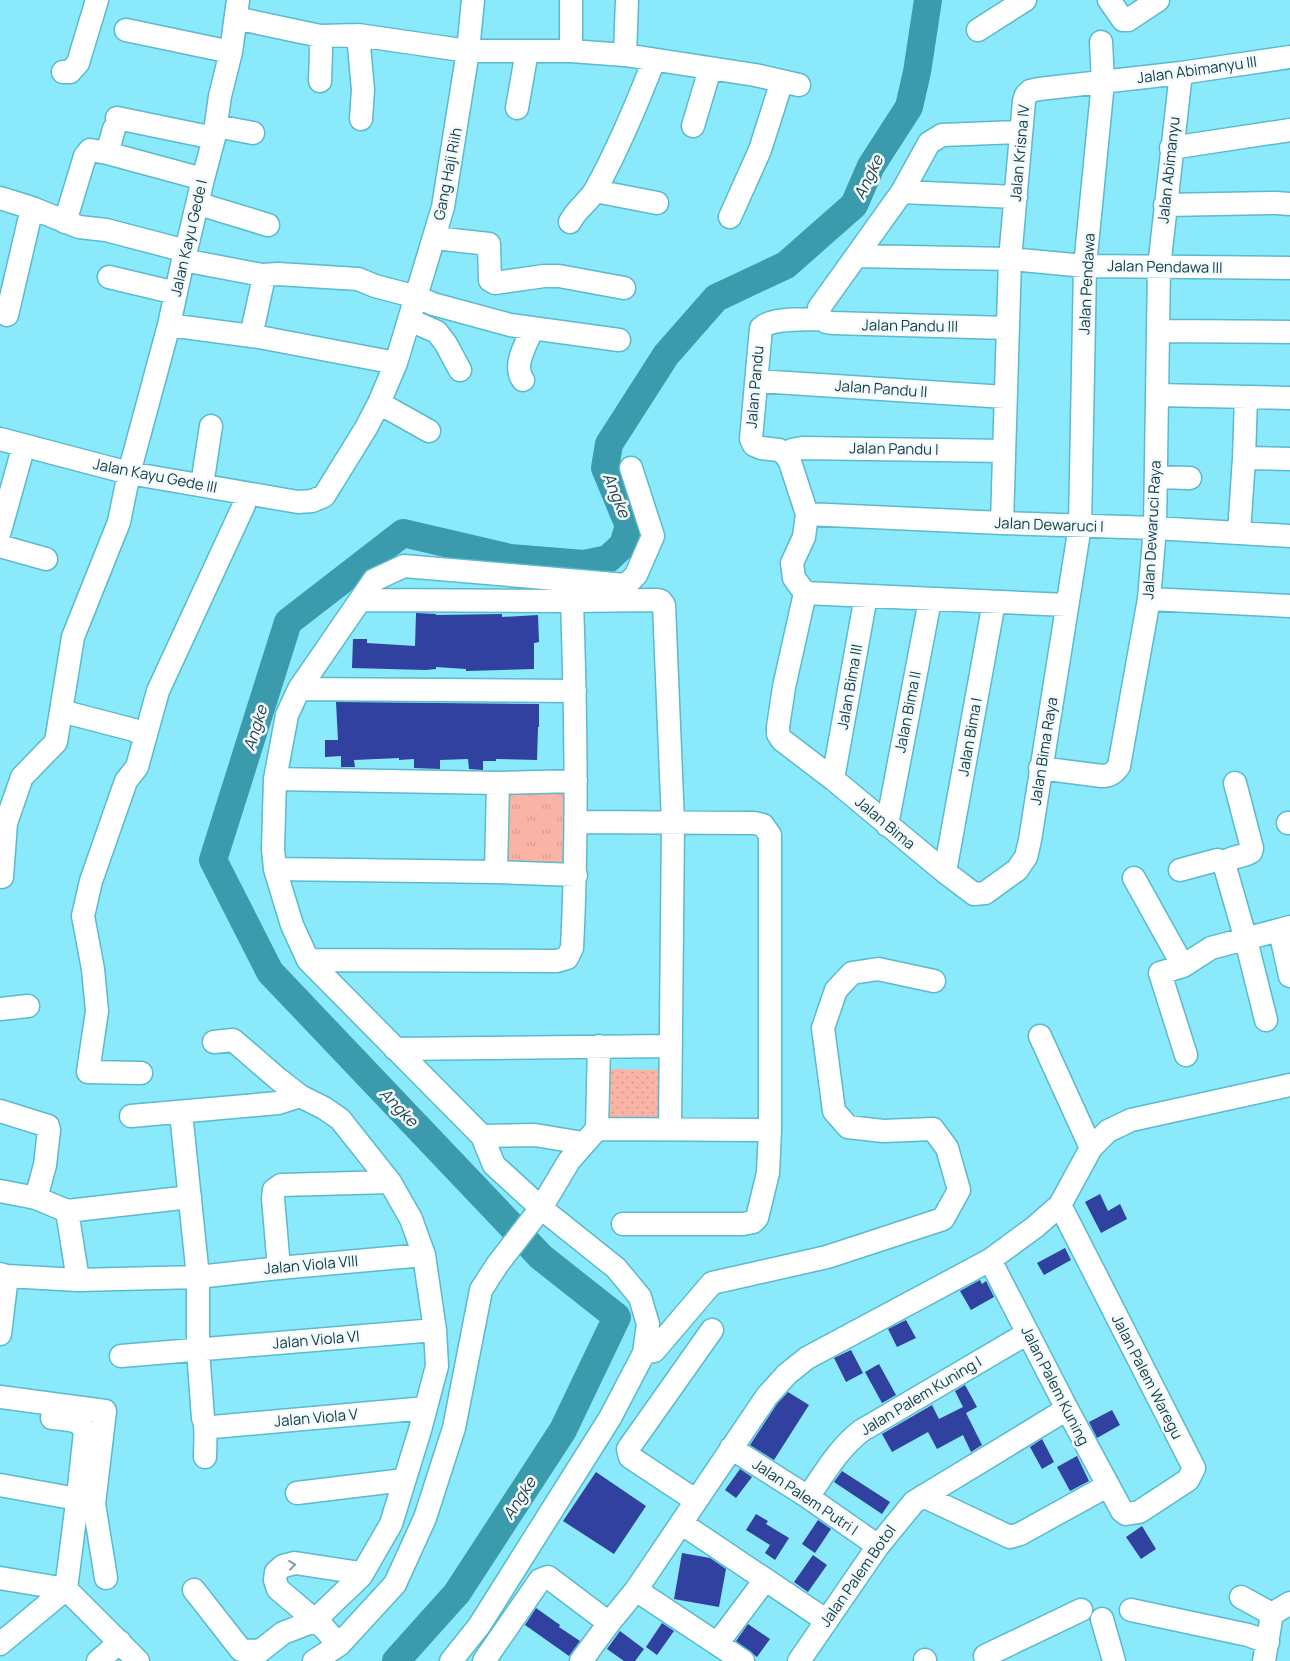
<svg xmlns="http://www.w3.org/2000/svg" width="1290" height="1661" font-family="Manrope,sans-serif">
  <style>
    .grass { fill: url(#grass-dots) }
    .park { fill: url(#park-tufts) }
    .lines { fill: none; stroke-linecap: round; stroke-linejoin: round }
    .river { stroke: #3b9bac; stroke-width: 28 }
    .building { fill: #31419f }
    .minor-casing { stroke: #5bbacb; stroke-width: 25 }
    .minor { stroke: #fff; stroke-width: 22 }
    .oneway { stroke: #889da0 }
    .labels { text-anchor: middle; stroke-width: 5; stroke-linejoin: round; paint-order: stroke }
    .street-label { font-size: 15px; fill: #123b42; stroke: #f2fafc }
    .water-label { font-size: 16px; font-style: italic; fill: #254248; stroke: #f2fafc }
  </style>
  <defs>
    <pattern id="grass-dots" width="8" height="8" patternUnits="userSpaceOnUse" patternTransform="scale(1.25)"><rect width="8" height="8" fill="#fbb3a5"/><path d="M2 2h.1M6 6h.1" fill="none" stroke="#d69b8f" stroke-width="1.8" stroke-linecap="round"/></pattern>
    <pattern id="park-tufts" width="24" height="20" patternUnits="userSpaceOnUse" patternTransform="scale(1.25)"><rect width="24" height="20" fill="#fbb3a5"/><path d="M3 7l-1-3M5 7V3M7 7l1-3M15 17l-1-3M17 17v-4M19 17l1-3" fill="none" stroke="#d69b8f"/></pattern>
  </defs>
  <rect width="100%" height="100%" fill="#8ae9fa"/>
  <!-- grass -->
  <path class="grass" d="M604 1069 659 1070 658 1120H604Z"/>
  <!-- park -->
  <path class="park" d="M502 787H569L571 871 501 867Z"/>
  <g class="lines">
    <!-- river -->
    <path class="river" d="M396 1661 457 1593 563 1430 617 1317 541 1257 270 972 213 860 288 622 403 533 510 558 584 564 608 559 623 545 629 526 605 468 609 444 666 355 716 298 786 265 854 205 871 166 909 107 917 72 928 0"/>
  </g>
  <!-- building -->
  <path class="building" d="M416 613 436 614V615L502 614V617L538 615 539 642 534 643V669L466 671V669L436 667V669L426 670 352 668 353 639H367V643L415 646Z
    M336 702 539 704V727H538L537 760 496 759V761H483V770L469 769 468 759 440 760V769L414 768V759L399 760V758L354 760 355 767H341V756L325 757V740H338Z
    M1100 1194 1108 1211 1120 1204 1127 1219 1101 1233 1085 1202Z
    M1065 1248 1071 1260 1044 1275 1037 1263Z
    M980 1280 982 1284 986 1281 994 1297 971 1310 960 1291Z
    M906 1320 916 1338 897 1347 888 1329Z
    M851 1350 863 1373 846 1382 834 1358Z
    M879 1364 896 1395 882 1403 865 1372Z
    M965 1385 977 1407 966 1413 982 1445 971 1452 963 1435 937 1449 928 1432 892 1452 882 1434 932 1405 939 1419 963 1407 955 1391Z
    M788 1392 809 1405 774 1460 750 1445 777 1404Z
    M1112 1410 1120 1425 1097 1438 1089 1422Z
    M1042 1439 1054 1462 1042 1469 1030 1447Z
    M1077 1456 1089 1481 1070 1491 1057 1467Z
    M740 1469 752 1477 736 1498 725 1490Z
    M842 1471 890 1502 882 1514 834 1482Z
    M596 1472 646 1506 614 1554 563 1521Z
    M756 1514 768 1521 766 1524 789 1538 775 1560 765 1553 770 1545 746 1530Z
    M818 1520 831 1529 815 1553 802 1544Z
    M1142 1526 1156 1549 1141 1559 1126 1537Z
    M682 1553 710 1558 726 1569 719 1607 674 1599Z
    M813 1555 827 1565 808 1592 794 1582Z
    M536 1608 560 1625 559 1627 580 1641 569 1656 525 1625Z
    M662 1623 674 1631 657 1655 646 1647Z
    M748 1624 770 1639 757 1657 736 1641Z
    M620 1631 644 1649 635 1661H624L607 1649Z"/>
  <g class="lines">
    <defs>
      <path id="minor" d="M473 0 468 51H571L625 55 755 75 799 85
        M571 0V51
        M1109 0 1123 20H1128L1158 0
        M126 30 231 52
        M978 30 1025 0
        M358 35 363 90 361 119
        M625 55 627 0
        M63 72H70L78 63 97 0
        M320 81 321 52 320 36
        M517 108 527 51
        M117 118 214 138
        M216 126 253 133
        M693 126 710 69
        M114 129 107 153 203 179
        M1171 148 1290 130
        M595 191 657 203
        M902 192 1016 197
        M0 198 32 208 79 227 106 230 186 251
        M198 202 209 207 268 225
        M1165 205 1276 203 1290 204
        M730 217 760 150 782 81
        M65 222 85 156 90 150 107 153
        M570 222C576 209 589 202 596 189 619 147 637 104 654 60
        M435 238 489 244 490 280 495 283 544 276H559L624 288
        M857 256 1010 259 1085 266 1290 268
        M183 260 262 275 278 274 358 279 375 286 417 297 433 304 510 325 619 340
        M109 277 176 293
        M7 315 32 208
        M410 320 437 332 446 344 460 370
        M169 325 259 337 396 363
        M1007 328 832 323 826 322 818 314 819 308 902 192 929 143 942 135 1020 132
        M1158 331 1290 332
        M251 336 262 286V275
        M523 380C512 365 527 343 533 328
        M757 381 1005 397
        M1157 395 1290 398
        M1246 397 1244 458 1290 459
        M379 403 429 431
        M0 439 129 473 298 502 312 501 324 496 366 428 379 403 396 363 443 207 468 51 358 35 320 36 245 20 236 16
        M785 454 792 450 802 448 1004 451
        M1156 477 1190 478
        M202 485 211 426
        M807 514 1002 523 1155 528 1290 536
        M1002 523 1010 259 1024 101 1026 95 1030 91 1039 89 1181 73 1290 57
        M0 531 24 445
        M1239 533 1244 458
        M0 546 46 559
        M805 593 784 687 778 727V734L782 740 833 779 945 872 974 894 985 893 1017 870 1026 857 1030 840 1080 526 1085 266 1103 82 1101 42
        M805 593 794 578 792 563 804 537 807 514 790 462 785 454 779 450 761 448 754 445 751 439 761 328C773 317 805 320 822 319
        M805 593 1067 605
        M1149 599 1290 606
        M362 600 572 601 657 600 661 601 664 605 673 823 670 1129
        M299 689 575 691
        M61 711 134 730 145 737
        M1040 768 1102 776C1110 776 1114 773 1119 766L1149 599 1155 528 1159 267 1181 73
        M275 779 498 783 576 781
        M833 779 866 596
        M1235 783 1252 848 1251 852C1243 857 1233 856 1225 862V867L1246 940 1266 1020
        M577 822 754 823 763 825 770 835V1130L768 1173 757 1218 753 1222 743 1224H623
        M1288 823H1290
        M887 825 930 600
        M275 869 496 872 576 875
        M1180 870 1217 860 1225 862
        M496 872 498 783
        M945 872 994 602
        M2 877 6 823 22 777 56 742 73 637 119 522 129 473 169 325 183 260 186 251 203 179 214 138 220 96 231 52 238 0
        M1134 878 1183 966
        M1280 931 1290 976
        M308 960 557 961 567 958 572 948C578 832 576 717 572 601
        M0 1009 28 1006
        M1040 1036 1091 1148
        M395 1049 671 1046
        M1186 1055 1160 973 1183 966 1211 948 1290 927
        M141 1073 88 1072 97 1011 93 969 83 916 91 881 126 781 137 767 158 691 244 505V493
        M0 1111 48 1126 49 1130 45 1165 36 1198
        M181 1113 198 1277V1350L203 1418C207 1426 205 1446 205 1457
        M131 1116 278 1103 300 1096
        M597 1129 770 1130
        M583 1143 535 1135 482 1136 308 960 292 925 275 869 273 849 275 779 287 715 299 689 374 580 404 566 626 585 636 575 653 536 631 468
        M0 1191 36 1198 67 1211 78 1280
        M67 1211 190 1197
        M990 1260 1067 1409 1122 1511 1126 1514 1139 1512 1188 1480 1194 1468 1060 1205
        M279 1268 273 1198 274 1190 281 1185 390 1182
        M0 1274 7 1276 78 1280 198 1277 279 1268 424 1255
        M0 1334 7 1276
        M644 1353 654 1351 712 1283 827 1257 943 1219 959 1190 947 1148 933 1129 883 1131 848 1127 834 1111 823 1028 836 990 852 973 878 969 934 981
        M121 1356 435 1330
        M0 1397 105 1411 94 1504 106 1578
        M52 1418C65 1420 81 1418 85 1432L79 1487 66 1589
        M206 1424 213 1427 426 1408
        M731 1448 808 1497 878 1546
        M0 1485 77 1499
        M297 1493 404 1480
        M923 1496 1010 1537 1020 1534 1107 1486
        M808 1497C824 1474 838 1449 861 1431L1028 1333
        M695 1500 630 1457 628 1449 712 1330
        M681 1523 827 1621
        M0 1578 66 1589
        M66 1589 138 1661
        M194 1590 241 1650 260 1651 283 1633 314 1621 361 1576 391 1524 420 1430 437 1366 435 1330 424 1255 411 1219 390 1182 340 1119 324 1108 300 1096 277 1078 233 1040 214 1042
        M636 1590 743 1661
        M1241 1597 1272 1614
        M1131 1610 1248 1635 1268 1642
        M1102 1619 1114 1661
        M0 1644 66 1589
        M717 1644 765 1580
        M339 1645 324 1628 278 1589 275 1580 276 1572 283 1566 295 1563 354 1572 361 1576
        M925 1660V1661
        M98 1661 120 1642
        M314 1661 339 1645 395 1584 425 1518 454 1428 481 1290 497 1265 541 1208 569 1161 597 1129 599 1046
        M451 1661 479 1626 610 1418 644 1353 648 1324 640 1297 616 1268 541 1208 494 1165 482 1136
        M484 1661 540 1580 548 1577 609 1623
        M581 1661 609 1623 636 1590 767 1396 787 1374 807 1358 990 1260 1035 1227 1060 1205 1091 1148 1108 1131 1131 1120 1290 1085
        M799 1661 878 1546 914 1502 1067 1409
        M987 1661 985 1656 1081 1610
        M1264 1661 1272 1614 1290 1603"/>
    </defs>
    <!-- minor casing -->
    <use href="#minor" class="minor-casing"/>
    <!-- minor -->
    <use href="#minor" class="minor"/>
  </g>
  <!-- one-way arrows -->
  <defs><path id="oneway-chevron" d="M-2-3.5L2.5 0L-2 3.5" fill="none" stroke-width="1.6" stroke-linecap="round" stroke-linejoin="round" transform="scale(1.25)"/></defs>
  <use class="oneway" href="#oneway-chevron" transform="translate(292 1565) rotate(-6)"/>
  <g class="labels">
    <!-- street labels -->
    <g class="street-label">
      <text transform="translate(1197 70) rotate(-8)" y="5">Jalan Abimanyu III</text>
      <text transform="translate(1020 153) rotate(-85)" y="5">Jalan Krisna IV</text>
      <text transform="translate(1169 170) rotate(-84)" y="5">Jalan Abimanyu</text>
      <text transform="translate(448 174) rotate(-79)" y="5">Gang Haji Riih</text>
      <text transform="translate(189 238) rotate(-77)" y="5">Jalan Kayu Gede I</text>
      <text transform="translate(1165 267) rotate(1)" y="5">Jalan Pendawa III</text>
      <text transform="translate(1087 284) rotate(-87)" y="5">Jalan Pendawa</text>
      <text transform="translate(910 326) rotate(1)" y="5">Jalan Pandu III</text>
      <text transform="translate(755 387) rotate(-85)" y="5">Jalan Pandu</text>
      <text transform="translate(881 389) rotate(4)" y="5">Jalan Pandu II</text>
      <text transform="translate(894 449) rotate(1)" y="5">Jalan Pandu I</text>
      <text transform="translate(155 476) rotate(11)" y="5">Jalan Kayu Gede III</text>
      <text transform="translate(1049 525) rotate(2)" y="5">Jalan Dewaruci I</text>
      <text transform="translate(1152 530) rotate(-87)" y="5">Jalan Dewaruci Raya</text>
      <text transform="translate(850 687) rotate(-80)" y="5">Jalan Bima III</text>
      <text transform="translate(908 712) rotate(-79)" y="5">Jalan Bima II</text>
      <text transform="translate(970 737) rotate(-80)" y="5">Jalan Bima I</text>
      <text transform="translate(1044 751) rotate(-81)" y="5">Jalan Bima Raya</text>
      <text transform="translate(885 823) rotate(40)" y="5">Jalan Bima</text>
      <text transform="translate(311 1265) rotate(-5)" y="5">Jalan Viola VIII</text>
      <text transform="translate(316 1340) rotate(-5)" y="5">Jalan Viola VI</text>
      <text transform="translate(1147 1377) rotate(63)" y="5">Jalan Palem Waregu</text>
      <text transform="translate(1055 1386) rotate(63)" y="5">Jalan Palem Kuning</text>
      <text transform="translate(921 1396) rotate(-31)" y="5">Jalan Palem Kuning I</text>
      <text transform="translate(316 1418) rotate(-5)" y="5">Jalan Viola V</text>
      <text transform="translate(805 1497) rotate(34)" y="5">Jalan Palem Putri I</text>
      <text transform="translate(858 1576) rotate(-55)" y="5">Jalan Palem Botol</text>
    </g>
    <!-- water labels -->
    <g class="water-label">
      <text transform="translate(868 177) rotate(-64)" y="6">Angke</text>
      <text transform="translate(617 495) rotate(68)" y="6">Angke</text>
      <text transform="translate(255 728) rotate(-73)" y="6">Angke</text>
      <text transform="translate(399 1107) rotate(46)" y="6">Angke</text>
      <text transform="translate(519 1498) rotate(-57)" y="6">Angke</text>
    </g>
  </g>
</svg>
